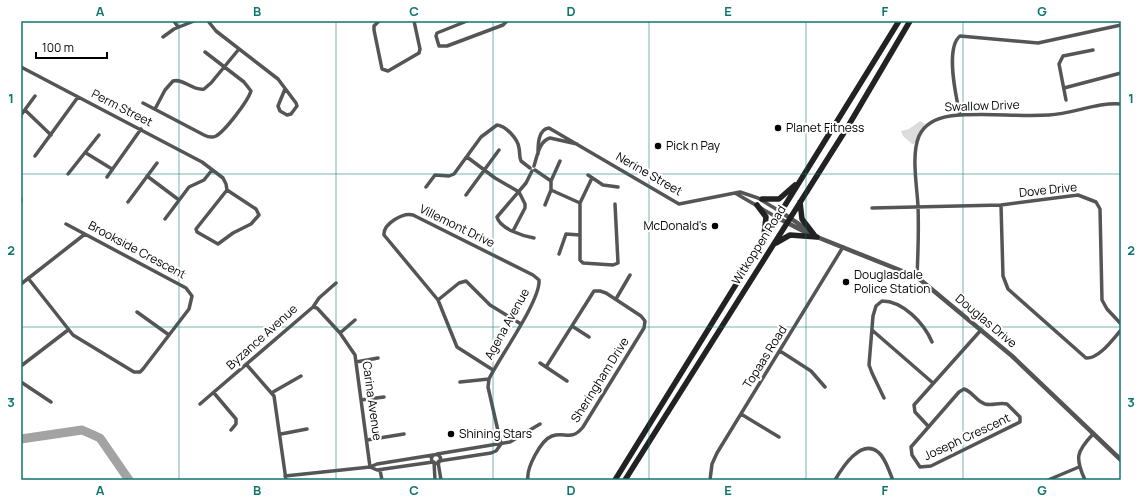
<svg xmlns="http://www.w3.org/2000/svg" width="1142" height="501" font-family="Manrope,sans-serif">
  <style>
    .green { fill: #dcdcdc }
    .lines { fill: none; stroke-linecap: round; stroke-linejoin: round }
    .river { stroke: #a3a3a3; stroke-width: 9 }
    .minor { stroke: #555; stroke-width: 3.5 }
    .tertiary { stroke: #555; stroke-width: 4.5 }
    .secondary { stroke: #222; stroke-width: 5.5 }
    .grid { fill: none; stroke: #0f766e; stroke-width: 1; stroke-opacity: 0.55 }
    .poi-dot { fill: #000; stroke: #fff; stroke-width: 1.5 }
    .labels { text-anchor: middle; stroke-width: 4; stroke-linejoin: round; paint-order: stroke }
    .street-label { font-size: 12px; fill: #000; stroke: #fff }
    .poi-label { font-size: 12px; fill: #000; stroke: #fff; text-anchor: start }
    .neatline { fill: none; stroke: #0f766e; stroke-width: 1.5 }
    .grid-label { font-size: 13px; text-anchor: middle; font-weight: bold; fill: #0f766e }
  </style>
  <rect width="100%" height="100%" fill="#fff"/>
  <!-- green -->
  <path class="green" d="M920 121 925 124 914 144H912L903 136 901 131 909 129Z"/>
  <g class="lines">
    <!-- river -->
    <path class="river" d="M21 439 82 430 100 438 129 480"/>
    <!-- minor -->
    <path class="minor" d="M174 21 178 27
      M208 21 216 31 278 79 296 103 297 106 291 114 287 115 280 111 278 106 285 89
      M379 21 374 26V30L382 69 388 71 419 53 420 49 414 21
      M467 21 437 33 436 36 439 46H447L503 25 507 21
      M163 37 174 29 194 21
      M21 67 202 162 223 178 226 184 227 190 196 229 197 232 218 244 233 233 251 224 259 215 256 209 227 190
      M1064 88 1121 73
      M1066 100 1059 64 1063 56 1093 50
      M143 103 204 135C208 137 212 138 216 136 225 131 248 101 251 91L244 82 205 52
      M155 109 165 90 173 81C184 78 192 91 204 89L211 83 239 49
      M25 110 51 135
      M21 115 35 96
      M960 115C956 97 945 48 960 36L1038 43 1121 25
      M86 153 112 169
      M538 154C538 145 538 129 549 128L679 204 740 192 758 198 781 212
      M35 156 78 97
      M467 157 495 178 519 192 525 204V208L513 231
      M534 166C537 157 539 141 550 138L577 144
      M535 170 551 181
      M532 171 526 183 497 217C500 229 523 236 534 238
      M68 174 99 135
      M588 175 603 185 618 187
      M147 176 179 200
      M107 177 141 129
      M592 178 580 203V260L583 263 613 265 618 263 615 204
      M426 187 435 175 449 176 454 174 481 137 497 125C506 126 518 139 519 148 520 152 519 157 521 161L530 168
      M551 190 580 203
      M735 193 778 218
      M466 195 499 150
      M21 199V201
      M128 202 157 163
      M545 205 551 190V181L560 161
      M1001 205 1003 276 1008 289 1086 358C1099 359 1113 339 1121 330
      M872 208 1001 205 1078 195 1096 202 1100 209 1102 300 1107 309 1121 324
      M165 219 189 187 204 180 212 170
      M559 254 566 234 580 235
      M917 277C918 254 919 230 918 206 917 186 911 155 919 136 925 123 937 118 950 116 983 112 1016 117 1049 115 1073 114 1097 102 1121 104
      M28 278 73 335 134 372H140L143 369 189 309 192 296 186 288 66 224
      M21 284 85 234
      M616 299 630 275
      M438 300 459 283 466 281 490 305 521 324
      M313 307 317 308 340 333 355 355 370 467
      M137 312 169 335
      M572 326 589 337
      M872 330 933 383
      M340 333 355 320
      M780 351 811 371 825 387
      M356 362 378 358
      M540 363 567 381
      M246 364 274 396 286 480
      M21 366 68 330
      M493 370 457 347 438 300 384 235C383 224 403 212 413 215L533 275 539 280C541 300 499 358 489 379L488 387 501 444
      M21 382 51 402
      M460 382 489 379
      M964 389C973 392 976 401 985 404 993 406 999 402 1007 404L1020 417V422L931 466 920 467 912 455 911 447 959 392Z
      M273 392 301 376
      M214 393 236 419V424L231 430
      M884 398 872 373 869 365 873 316 876 306 882 301C903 301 924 323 932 342
      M361 400 384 397
      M200 404 313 307 319 298 336 283
      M741 414 779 437
      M928 426 915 412 914 405 981 330
      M281 434 307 429
      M367 440 404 434
      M437 454 510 442 540 424
      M431.5 459a4.5 4.5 0 1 1 9 0a4.5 4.5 0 1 1-9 0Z
      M439 461 491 453 496 451 501 444
      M434 462 435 480
      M438 462 441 480
      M370 467 377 470 433 462
      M380 470 382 480
      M285 476 370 467 377 464 433 455
      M528 480C526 468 541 440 552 436 565 431 571 442 583 427L644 328 645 321 641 316 606 293 600 291H594L546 367
      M710 480 712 464 717 453 843 247
      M835 480C842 468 861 438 878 452 886 458 889 472 893 480
      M1048 480 1079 467
      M1085 480C1075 458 1076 452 1093 434"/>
    <!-- tertiary -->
    <path class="tertiary" d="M781 212 808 230
      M778 218 807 233 917 277 1012 356 1121 460"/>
    <!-- secondary -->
    <path class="secondary" d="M762 199H779L795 185
      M800 202 802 219 815 236
      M757 205 766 217 764 235
      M776 243 790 235 817 237
      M615 480 899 21
      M625 480 847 128 910 21"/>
  </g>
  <!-- grid -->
  <path class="grid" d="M179 21V480M336 21V480M493 21V480M649 21V480M806 21V480M963 21V480M21 174H1121M21 327H1121"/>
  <!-- markers -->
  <g class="poi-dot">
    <circle cx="778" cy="128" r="4"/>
    <circle cx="658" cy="146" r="4"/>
    <circle cx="715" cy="226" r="4"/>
    <circle cx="846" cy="282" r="4"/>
    <circle cx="451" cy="434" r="4"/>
  </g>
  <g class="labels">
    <!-- street labels -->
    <g class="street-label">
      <text transform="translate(982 106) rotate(-2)" y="4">Swallow Drive</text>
      <text transform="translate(122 108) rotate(27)" y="4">Perm Street</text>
      <text transform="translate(649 174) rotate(30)" y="4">Nerine Street</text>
      <text transform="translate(1048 190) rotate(-6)" y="4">Dove Drive</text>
      <text transform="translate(457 226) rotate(26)" y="4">Villemont Drive</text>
      <text transform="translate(759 245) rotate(-58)" y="4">Witkoppen Road</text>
      <text transform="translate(137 250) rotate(28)" y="4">Brookside Crescent</text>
      <text transform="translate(986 321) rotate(40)" y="4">Douglas Drive</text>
      <text transform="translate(507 324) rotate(-61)" y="4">Agena Avenue</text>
      <text transform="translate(262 337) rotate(-42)" y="4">Byzance Avenue</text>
      <text transform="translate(765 357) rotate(-58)" y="4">Topaas Road</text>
      <text transform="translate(600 380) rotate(-58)" y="4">Sheringham Drive</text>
      <text transform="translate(372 401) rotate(82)" y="4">Carina Avenue</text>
      <text transform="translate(967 437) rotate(-25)" y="4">Joseph Crescent</text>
    </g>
    <!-- poi labels -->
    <g class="poi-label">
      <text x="786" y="132">Planet Fitness</text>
      <text x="666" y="150">Pick n Pay</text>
      <text x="707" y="230" text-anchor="end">McDonald's</text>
      <text x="854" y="279">Douglasdale<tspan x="854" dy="14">Police Station</tspan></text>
      <text x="459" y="438">Shining Stars</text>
    </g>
  </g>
  <!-- border -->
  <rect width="1142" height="501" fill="none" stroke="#ffffff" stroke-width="44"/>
  <!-- scale -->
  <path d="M36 52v6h71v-6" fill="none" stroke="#000000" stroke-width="2"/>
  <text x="42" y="52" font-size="12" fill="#000000" stroke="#ffffff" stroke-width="3" paint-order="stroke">100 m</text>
  <rect x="22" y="22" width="1098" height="457" class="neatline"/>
  <g class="grid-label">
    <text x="100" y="16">A</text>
    <text x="257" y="16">B</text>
    <text x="414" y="16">C</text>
    <text x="571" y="16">D</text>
    <text x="728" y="16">E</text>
    <text x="885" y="16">F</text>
    <text x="1042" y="16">G</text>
    <text x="11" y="103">1</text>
    <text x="1131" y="103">1</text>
    <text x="11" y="255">2</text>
    <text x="1131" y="255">2</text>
    <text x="11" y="407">3</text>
    <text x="1131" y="407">3</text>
    <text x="100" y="495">A</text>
    <text x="257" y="495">B</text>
    <text x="414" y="495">C</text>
    <text x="571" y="495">D</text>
    <text x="728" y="495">E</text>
    <text x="885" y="495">F</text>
    <text x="1042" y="495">G</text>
  </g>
</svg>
